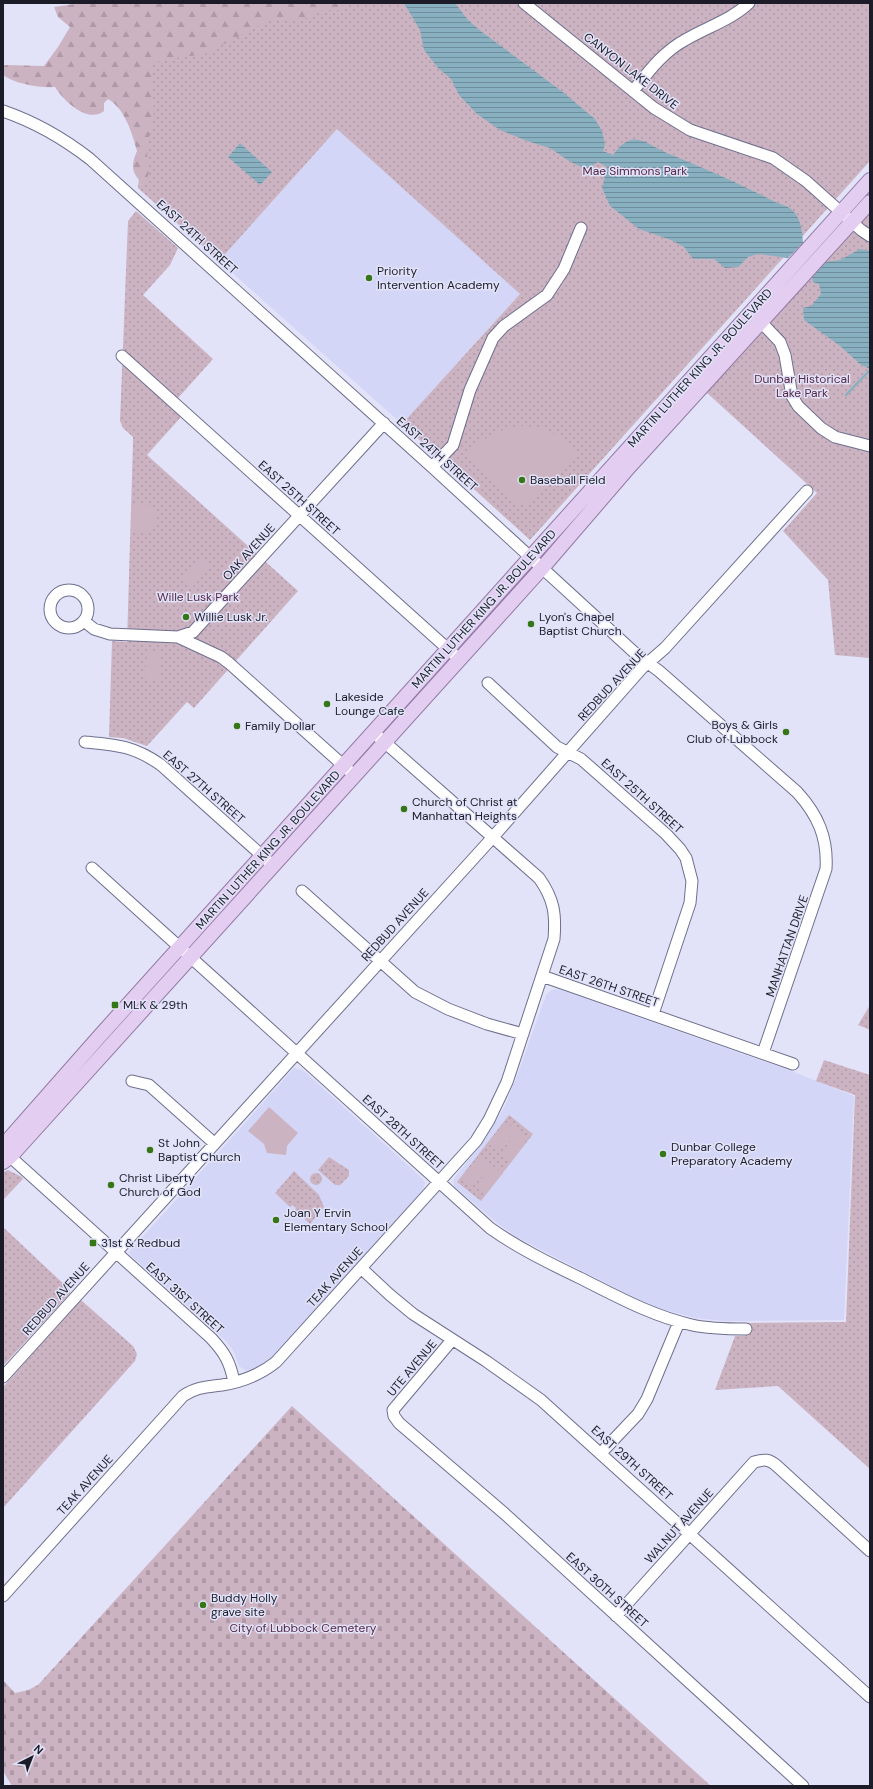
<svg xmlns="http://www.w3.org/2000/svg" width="873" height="1789" font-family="'DM Sans',sans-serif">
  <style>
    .built { fill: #d4d6f8 }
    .grass { fill: url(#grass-dots) }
    .forest { fill: url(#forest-firs) }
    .cemetery { fill: url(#cemetery-stones) }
    .pitch { fill: #ccb3c2 }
    .water { fill: url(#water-rules) }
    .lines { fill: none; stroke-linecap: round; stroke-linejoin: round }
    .stream { stroke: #89b0c0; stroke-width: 2.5 }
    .minor-casing { stroke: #6e6f8f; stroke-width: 13 }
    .major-casing { stroke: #9179a4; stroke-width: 16 }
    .minor { stroke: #fff; stroke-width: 11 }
    .major { stroke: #e3cdf1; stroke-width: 14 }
    .poi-dot { fill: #357716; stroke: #e2e3f9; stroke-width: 1.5 }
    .labels { text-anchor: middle; stroke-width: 3; stroke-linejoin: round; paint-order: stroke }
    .street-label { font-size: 12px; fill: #1b1c28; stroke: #e2e3f9 }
    .park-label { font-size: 12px; fill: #552846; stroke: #e2e3f9 }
    .poi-label { font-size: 12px; fill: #1b1c28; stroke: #e2e3f9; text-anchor: start }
  </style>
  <defs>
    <pattern id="grass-dots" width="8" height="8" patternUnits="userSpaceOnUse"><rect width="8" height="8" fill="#ccb3c2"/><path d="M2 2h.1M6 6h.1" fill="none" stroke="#af99a7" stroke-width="1.8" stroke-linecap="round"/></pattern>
    <pattern id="forest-firs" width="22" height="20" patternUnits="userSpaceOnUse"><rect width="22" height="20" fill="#ccb3c2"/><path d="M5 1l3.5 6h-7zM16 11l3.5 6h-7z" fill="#af99a7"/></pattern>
    <pattern id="cemetery-stones" width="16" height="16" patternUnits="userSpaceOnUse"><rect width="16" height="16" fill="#ccb3c2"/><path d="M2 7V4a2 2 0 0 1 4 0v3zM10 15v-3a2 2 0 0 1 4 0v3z" fill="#af99a7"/></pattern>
    <pattern id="water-rules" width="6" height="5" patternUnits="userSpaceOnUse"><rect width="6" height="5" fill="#89b0c0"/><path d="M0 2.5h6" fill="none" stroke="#6f8e9c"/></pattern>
  </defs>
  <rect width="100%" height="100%" fill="#e2e3f9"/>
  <!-- built -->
  <path class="built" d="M337 129 520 294 402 424 219 261Z
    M558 989 794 1072 854 1096 844 1320 724 1321 695 1318 658 1308 625 1293 518 1238 497 1223 455 1187 453 1182 455 1177 485 1140 504 1108 515 1081 546 995 551 990Z
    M294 1068 303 1070 423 1179 425 1183 423 1190 275 1355 256 1368 246 1371 239 1366 234 1352 226 1341 130 1255 129 1252Z"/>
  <!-- grass -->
  <path class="grass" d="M155 3H870V161L530 540 402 424 520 294 337 129 219 261 138 188Z
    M870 209V658L835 655 828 580 783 531 817 493 706 392Z
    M136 211 178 248 170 265 143 295 213 359 170 407 181 417 147 455 298 591 194 708 187 702 147 746 123 738 109 737 112 641 127 642 133 443V437L123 428 120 421 128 221Z
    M870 1005V1030L858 1025Z
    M824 1060 870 1075V1469L778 1386 715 1390 735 1336H745V1323L846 1322 855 1095 816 1081Z
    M509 1115 533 1134 481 1201 457 1182Z
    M329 1157 349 1170V1176L340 1185H335L318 1170Z
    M8 1170 22 1177 23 1179 3 1200V1172Z
    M294 1171 319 1195 324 1207 310 1224 295 1210 296 1208 293 1205 290 1207 275 1193Z
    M310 1179a6 6 0 1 1 12 0a6 6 0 1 1-12 0Z
    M3 1227 69 1289 70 1293 3 1366Z
    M81 1300 133 1346 137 1354 135 1361 3 1508V1387Z"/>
  <!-- forest -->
  <path class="forest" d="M80 3H343L341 10H323L307 18 270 20 205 54 162 60 152 66 154 115 148 142 147 159 149 173 146 181 142 183C131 172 131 165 137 151 132 133 125 109 108 99L104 103V111C87 124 64 101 55 87 40 88 15 84 3 75V66L6 65 44 66 58 47 70 27 58 17 54 7Z"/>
  <!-- cemetery -->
  <path class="cemetery" d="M292 1406 711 1786H12L3 1771V1680L15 1693 28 1690 38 1685Z"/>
  <!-- pitch -->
  <path class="pitch" d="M523 426C545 427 565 436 579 453L528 504H519L466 456C482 438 499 428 523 426Z
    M133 504C145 504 157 506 157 521L150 531 142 533 131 528Z
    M199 558 210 567 191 589 180 579Z
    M147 652 161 653 159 681 145 680Z
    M269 1107 298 1133 287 1146 286 1155 267 1153 264 1144 248 1131Z
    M505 1122 516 1130 499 1152 488 1144Z
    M518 1131 528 1139 511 1162 501 1153Z
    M480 1155 490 1163 473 1186 462 1178Z
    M492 1165 503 1173 485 1195 475 1187Z"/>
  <!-- water -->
  <path class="water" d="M404 3H455L468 20 482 32 564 93 595 119 602 131 605 144 603 151 613 155C617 149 623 142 631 140 643 137 656 149 667 153 703 168 739 183 773 201 778 204 787 205 792 210 801 218 802 231 803 243L788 258 758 254 748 257 738 267 725 268 714 259H693L684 247 671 240 639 229 610 206 602 188 607 167 598 162 589 168 581 167 569 161 550 148 527 141 500 130 477 114 459 95 451 79 438 68 424 50 420 30Z
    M240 143 272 172 260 185 228 157Z
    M860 249 870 251V369L860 364 840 346 804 320 803 308 811 306 821 294 819 284 813 282 812 277 826 262 840 260Z"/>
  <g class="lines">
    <!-- stream -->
    <path class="stream" d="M846 395 870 370"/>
    <defs>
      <path id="minor" d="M524 3 654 108 690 130 773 158 806 181 861 230 870 236
        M633 91C649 71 663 52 685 40 707 27 731 20 749 3
        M3 111C35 122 63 138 90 159L432 467 636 654 659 671 797 792C818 815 828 838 826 869L763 1053
        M761 322 780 342 785 355 792 396 798 406 821 428 835 437 870 446
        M122 356 459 659
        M432 467 453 445 470 390 493 338 504 326 547 295 564 269 581 228
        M50 609a19 19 0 1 1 38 0a19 19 0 1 1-38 0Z
        M84 621 94 629 110 634 178 637 193 632 384 423
        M178 637 221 657 229 663 354 775
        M488 683 557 747 581 759 666 834 680 849 686 858 692 881 690 903 653 1014
        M85 742C117 745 134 746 161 765L268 861
        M92 868 490 1228C518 1248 549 1263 580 1278 616 1296 652 1316 692 1325 710 1329 729 1329 746 1329
        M302 891 415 992 448 1009 487 1024 523 1034
        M542 976 793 1064
        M132 1081 149 1085 214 1143
        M5 1152 211 1338C225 1353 230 1362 234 1382
        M361 1268 390 1295 413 1314 486 1361 541 1400 870 1697
        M452 1340 393 1410 394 1416 399 1423 505 1514 803 1786
        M3 1377 493 837 642 668 665 648 807 491
        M601 1453 638 1414 647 1399 679 1322
        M3 1596 183 1396C196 1387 207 1387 222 1385 241 1382 261 1374 276 1362L476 1141 489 1120 507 1082 554 939C556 914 554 899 539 878L373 732
        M616 1616 754 1462C765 1459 769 1459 777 1466L870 1551"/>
      <path id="major" d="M3 1146 98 1038 870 180
        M3 1162 10 1157 543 567 629 467 870 202"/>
    </defs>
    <!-- minor casing -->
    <use href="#minor" class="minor-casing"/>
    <!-- major casing -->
    <use href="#major" class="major-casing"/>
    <!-- minor -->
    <use href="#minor" class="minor"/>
    <!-- major -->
    <use href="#major" class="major"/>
  </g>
  <!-- markers -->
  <g class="poi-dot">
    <circle cx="369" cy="278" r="4"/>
    <circle cx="522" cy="480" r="4"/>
    <circle cx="186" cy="617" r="4"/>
    <circle cx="531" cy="624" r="4"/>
    <circle cx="327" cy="704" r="4"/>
    <circle cx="237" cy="726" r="4"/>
    <circle cx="786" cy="732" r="4"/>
    <circle cx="404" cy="809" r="4"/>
    <rect x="111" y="1001" width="8" height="8" rx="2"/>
    <circle cx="150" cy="1150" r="4"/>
    <circle cx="663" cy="1154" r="4"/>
    <circle cx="111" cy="1185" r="4"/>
    <circle cx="276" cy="1220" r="4"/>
    <rect x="89" y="1239" width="8" height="8" rx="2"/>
    <circle cx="203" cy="1605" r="4"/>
  </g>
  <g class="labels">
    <!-- street labels -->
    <g class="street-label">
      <text transform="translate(631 71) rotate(38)" y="4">CANYON LAKE DRIVE</text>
      <text transform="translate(197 237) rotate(42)" y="4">EAST 24TH STREET</text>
      <text transform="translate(700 368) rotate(-48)" y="4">MARTIN LUTHER KING JR. BOULEVARD</text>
      <text transform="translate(437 454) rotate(42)" y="4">EAST 24TH STREET</text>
      <text transform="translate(299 498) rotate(42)" y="4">EAST 25TH STREET</text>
      <text transform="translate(249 552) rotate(-48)" y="4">OAK AVENUE</text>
      <text transform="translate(484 609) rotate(-48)" y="4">MARTIN LUTHER KING JR. BOULEVARD</text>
      <text transform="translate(612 685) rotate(-47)" y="4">REDBUD AVENUE</text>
      <text transform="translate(204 787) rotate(41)" y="4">EAST 27TH STREET</text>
      <text transform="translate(642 796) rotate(42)" y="4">EAST 25TH STREET</text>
      <text transform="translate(268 850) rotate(-48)" y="4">MARTIN LUTHER KING JR. BOULEVARD</text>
      <text transform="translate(395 925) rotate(-48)" y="4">REDBUD AVENUE</text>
      <text transform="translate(787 946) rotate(-71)" y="4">MANHATTAN DRIVE</text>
      <text transform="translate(609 986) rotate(19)" y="4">EAST 26TH STREET</text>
      <text transform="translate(403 1132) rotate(42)" y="4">EAST 28TH STREET</text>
      <text transform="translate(335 1277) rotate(-48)" y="4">TEAK AVENUE</text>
      <text transform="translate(185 1298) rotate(42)" y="4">EAST 31ST STREET</text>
      <text transform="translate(56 1299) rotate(-48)" y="4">REDBUD AVENUE</text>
      <text transform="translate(412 1368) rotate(-50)" y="4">UTE AVENUE</text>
      <text transform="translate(632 1463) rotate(42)" y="4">EAST 29TH STREET</text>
      <text transform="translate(85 1485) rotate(-48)" y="4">TEAK AVENUE</text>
      <text transform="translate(679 1526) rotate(-48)" y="4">WALNUT AVENUE</text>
      <text transform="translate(607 1590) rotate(42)" y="4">EAST 30TH STREET</text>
    </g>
    <!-- park labels -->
    <g class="park-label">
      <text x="635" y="175">Mae Simmons Park</text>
      <text x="802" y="383">Dunbar Historical<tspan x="802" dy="14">Lake Park</tspan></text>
      <text x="198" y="601">Wille Lusk Park</text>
      <text x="303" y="1632">City of Lubbock Cemetery</text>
    </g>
    <!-- poi labels -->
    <g class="poi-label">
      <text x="377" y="275">Priority<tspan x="377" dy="14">Intervention Academy</tspan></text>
      <text x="530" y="484">Baseball Field</text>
      <text x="194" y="621">Willie Lusk Jr.</text>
      <text x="539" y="621">Lyon's Chapel<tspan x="539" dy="14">Baptist Church</tspan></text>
      <text x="335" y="701">Lakeside<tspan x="335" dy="14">Lounge Cafe</tspan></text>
      <text x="778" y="729" text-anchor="end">Boys &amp; Girls<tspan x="778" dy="14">Club of Lubbock</tspan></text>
      <text x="245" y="730">Family Dollar</text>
      <text x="412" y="806">Church of Christ at<tspan x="412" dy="14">Manhattan Heights</tspan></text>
      <text x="123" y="1009">MLK &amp; 29th</text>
      <text x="158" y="1147">St John<tspan x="158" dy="14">Baptist Church</tspan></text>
      <text x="671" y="1151">Dunbar College<tspan x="671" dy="14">Preparatory Academy</tspan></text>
      <text x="119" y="1182">Christ Liberty<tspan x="119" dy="14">Church of God</tspan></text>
      <text x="284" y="1217">Joan Y Ervin<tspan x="284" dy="14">Elementary School</tspan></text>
      <text x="101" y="1247">31st &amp; Redbud</text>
      <text x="211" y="1602">Buddy Holly<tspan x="211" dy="14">grave site</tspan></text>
    </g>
  </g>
  <!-- border -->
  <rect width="873" height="1789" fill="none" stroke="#1b1c28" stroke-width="8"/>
  <!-- north arrow -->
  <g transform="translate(32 1757) rotate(42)" stroke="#e2e3f9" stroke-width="3" paint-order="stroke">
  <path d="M0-3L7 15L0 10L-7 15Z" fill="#1b1c28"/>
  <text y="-6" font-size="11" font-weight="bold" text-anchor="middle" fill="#1b1c28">N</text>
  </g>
</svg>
